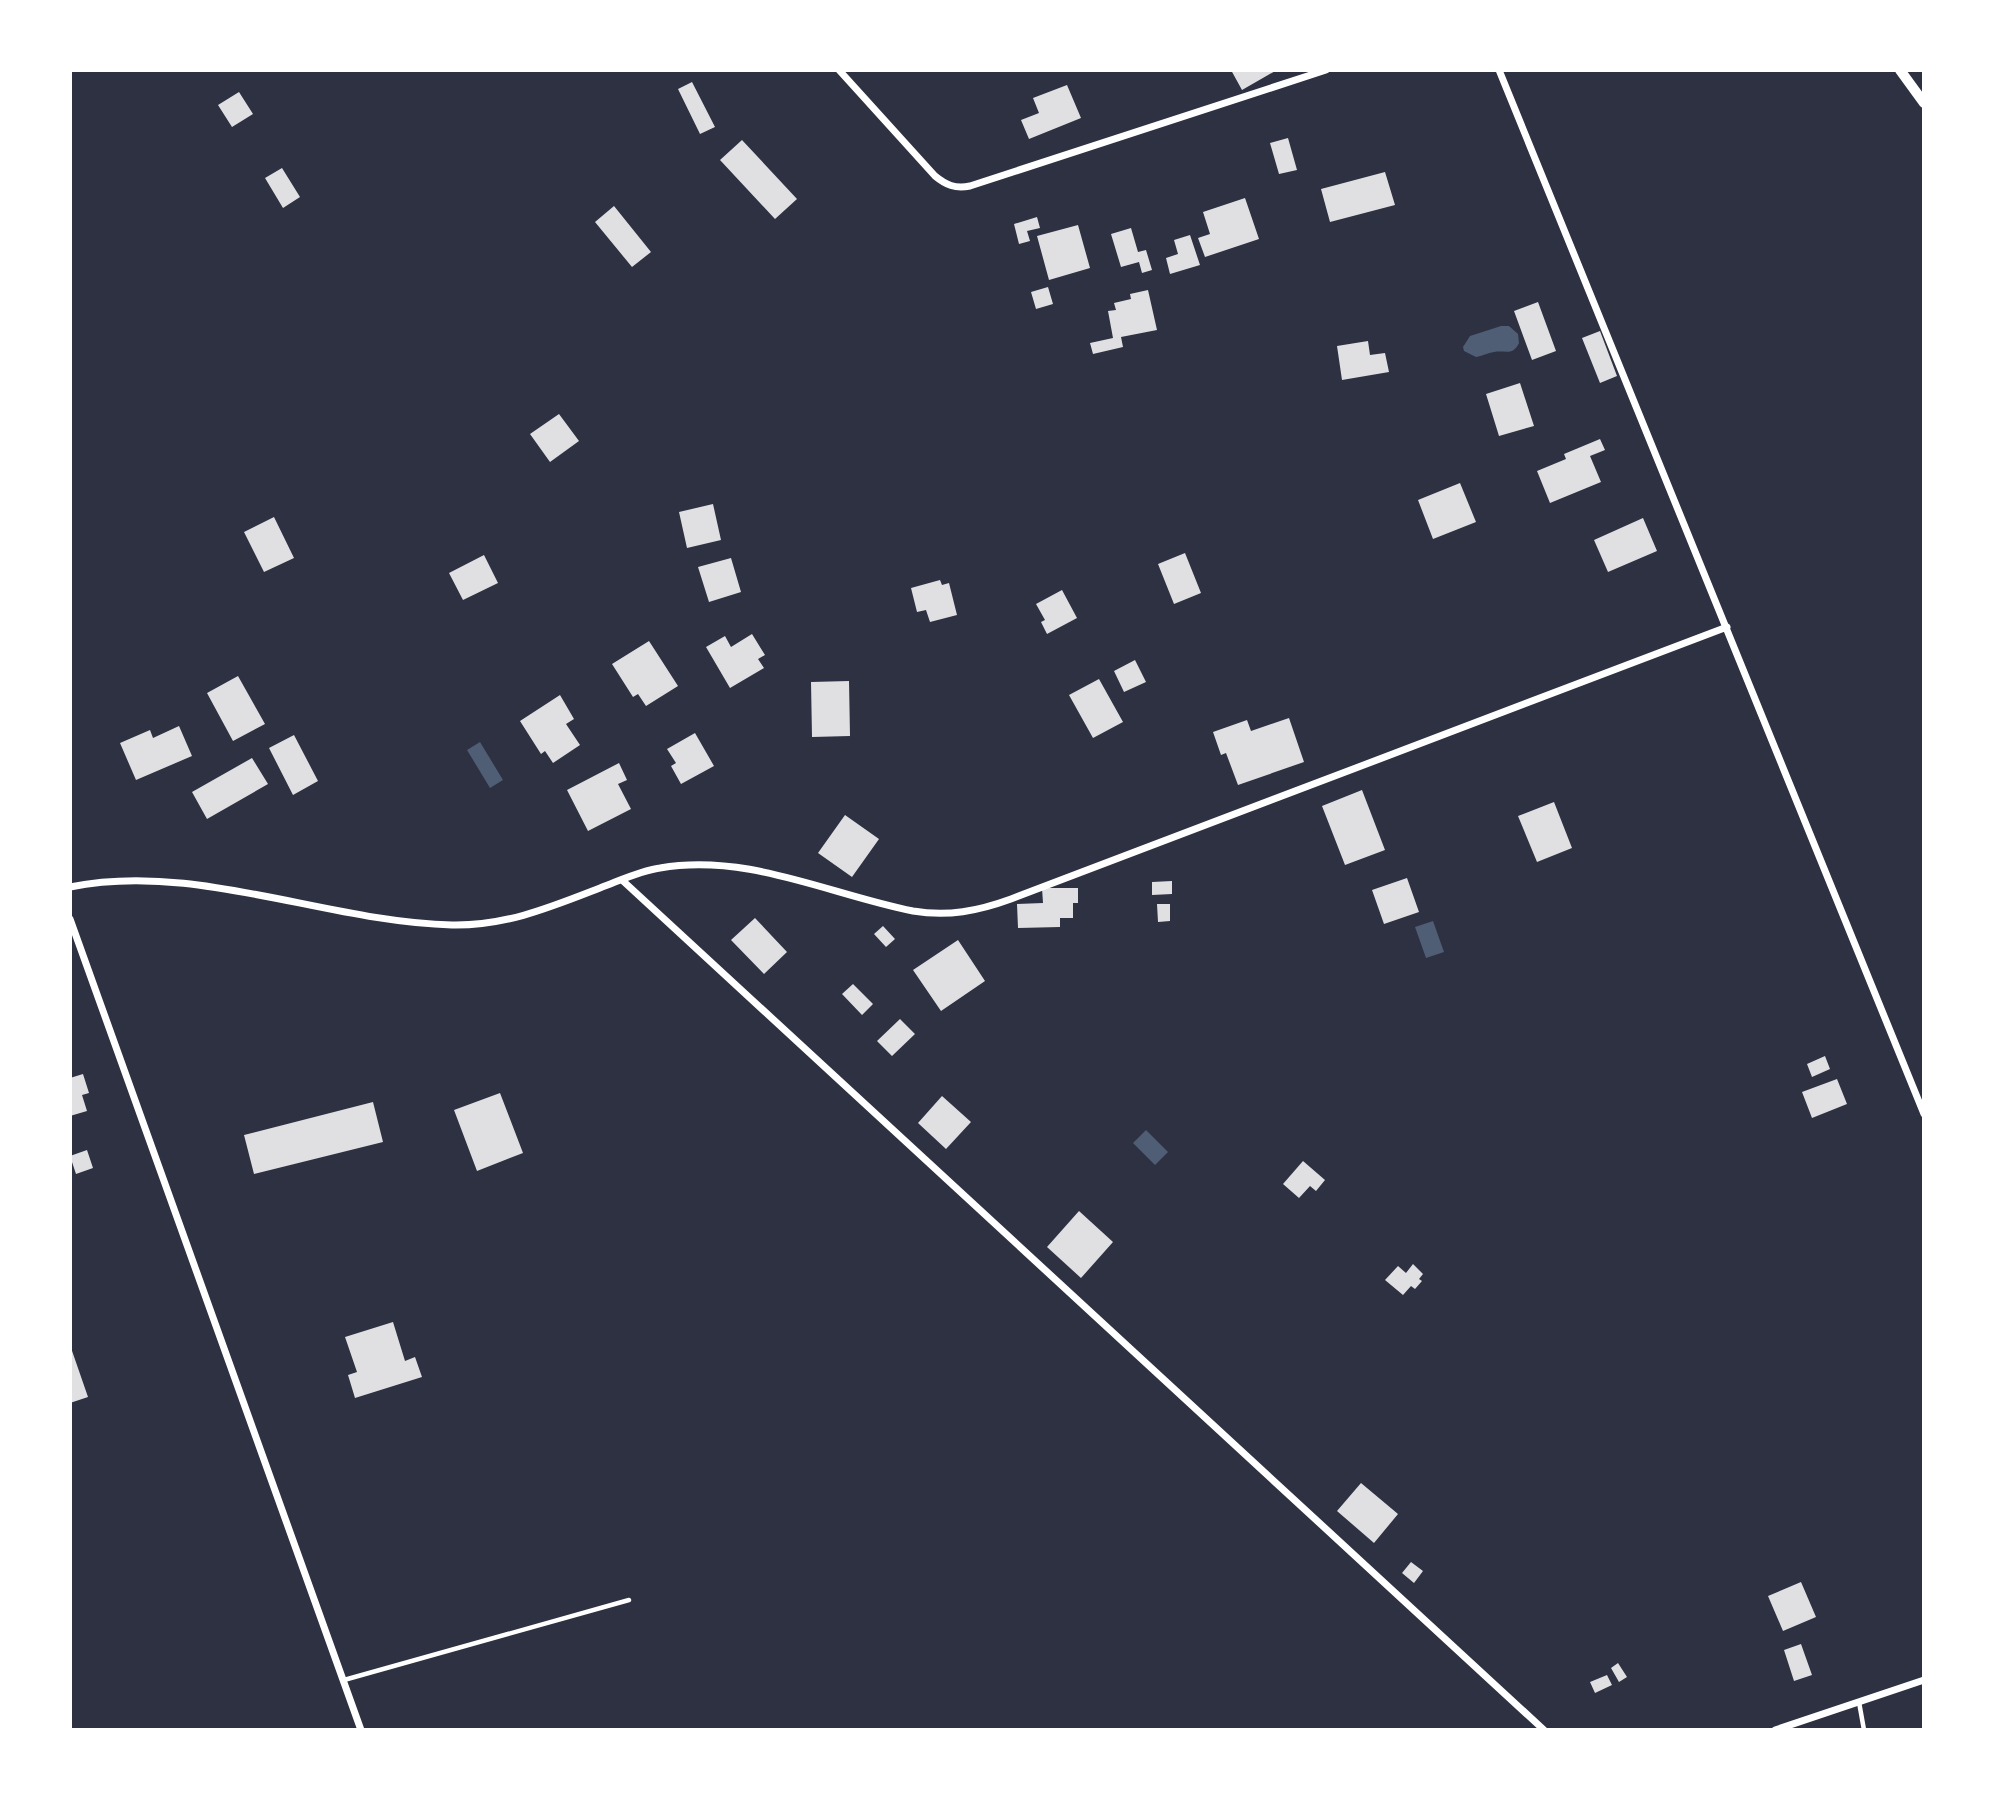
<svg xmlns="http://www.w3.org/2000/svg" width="1994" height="1800" font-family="Jost,sans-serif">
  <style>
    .water { fill: #4f5d75 }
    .building { fill: #e0e0e3 }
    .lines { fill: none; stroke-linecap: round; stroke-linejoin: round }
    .service { stroke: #fff; stroke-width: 4.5 }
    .minor { stroke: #fff; stroke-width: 7 }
    .tertiary { stroke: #fff; stroke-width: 10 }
  </style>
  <rect width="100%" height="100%" fill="#2d3142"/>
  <!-- water -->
  <path class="water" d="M1501 326H1509L1518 334 1519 343C1513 356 1506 350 1494 352 1488 353 1482 356 1476 357L1464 351 1463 347 1470 336Z
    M480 742 503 780 490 788 467 750Z
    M1433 921 1444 952 1426 958 1415 927Z
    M1146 1130 1168 1152 1155 1165 1133 1143Z"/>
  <!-- building -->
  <path class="building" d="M1231 70H1277L1242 90Z
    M692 82 715 127 700 134 678 89Z
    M1067 85 1081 118 1029 139 1021 120 1039 113 1033 98Z
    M239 92 253 114 232 127 218 105Z
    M1288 138 1297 170 1279 174 1270 143Z
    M742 140 797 199 775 219 720 160Z
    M282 168 300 197 283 208 265 178Z
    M1385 172 1395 205 1330 222 1321 189Z
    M1245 198 1259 239 1205 257 1198 238 1210 234 1203 212Z
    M614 206 651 252 632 267 595 222Z
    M1037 217 1040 228 1027 231 1030 241 1019 244 1014 224Z
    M1078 225 1090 268 1049 280 1037 236Z
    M1131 228 1138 252 1146 250 1152 270 1142 273 1139 262 1121 267 1111 234Z
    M1190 235 1200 265 1170 274 1166 258 1178 254 1174 240Z
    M1048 287 1053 304 1036 309 1031 292Z
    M1148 290 1157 330 1121 337 1123 347 1093 354 1090 343 1113 338 1108 311 1116 310 1114 303 1131 299 1130 294Z
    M1538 302 1556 351 1532 360 1514 311Z
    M1600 331 1617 376 1600 383 1582 338Z
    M1368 341 1370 355 1385 353 1389 372 1342 380 1337 346Z
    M1520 383 1534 426 1499 436 1486 394Z
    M559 414 579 441 550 462 530 434Z
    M1600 439 1605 450 1590 456 1601 482 1550 503 1537 471 1566 459 1564 454Z
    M1460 483 1476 522 1433 539 1418 500Z
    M713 504 721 540 687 548 679 512Z
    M274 517 294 558 264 572 244 532Z
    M1643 518 1657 551 1608 572 1594 540Z
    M1185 553 1201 593 1174 604 1158 564Z
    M484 555 498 583 463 600 449 573Z
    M731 558 741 592 709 602 698 567Z
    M940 580 942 585 949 583 957 615 930 622 926 610 917 612 911 588Z
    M1062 590 1077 618 1047 634 1041 622 1045 620 1036 604Z
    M752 634 765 655 758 659 764 668 730 688 706 647 725 636 731 647Z
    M649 641 678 686 646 706 638 694 633 697 612 664Z
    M1135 660 1146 682 1124 692 1114 671Z
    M238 676 265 724 233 741 207 693Z
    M1099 679 1123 722 1093 738 1069 695Z
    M849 681 850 736 812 737 811 682Z
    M560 695 574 719 566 724 580 745 553 763 545 751 541 754 520 721Z
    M1289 718 1304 762 1238 785 1226 753 1221 755 1213 732 1247 720 1251 731Z
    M179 726 192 756 136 780 120 743 150 730 153 738Z
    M695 733 714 766 681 784 671 766 676 763 667 749Z
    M294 735 318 781 293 795 269 748Z
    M252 758 268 784 207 819 192 792Z
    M619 763 627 780 618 784 631 809 588 831 567 790Z
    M1362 790 1385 850 1345 865 1322 806Z
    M1554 802 1572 848 1537 862 1518 816Z
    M845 815 879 839 852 877 818 853Z
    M1407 878 1419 912 1384 924 1372 890Z
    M1172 881V894L1152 895V882Z
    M1042 888H1078V903H1073V918H1060V927L1018 928 1017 904 1043 903Z
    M1157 904H1170V921L1158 922Z
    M755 918 787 952 764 974 731 940Z
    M883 926 895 939 886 947 874 934Z
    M958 940 985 981 941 1011 913 970Z
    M853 984 873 1004 862 1015 842 994Z
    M900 1019 915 1034 892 1056 877 1041Z
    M1825 1056 1830 1069 1812 1077 1807 1064Z
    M83 1074 89 1093 82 1095 87 1111 70 1116V1078Z
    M1837 1079 1847 1104 1812 1118 1802 1092Z
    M500 1093 523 1153 477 1171 454 1110Z
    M942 1096 971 1122 946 1149 918 1123Z
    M373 1102 383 1142 254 1174 244 1135Z
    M87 1150 93 1168 76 1174 70 1156Z
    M1303 1161 1325 1180 1316 1191 1310 1186 1299 1198 1283 1184Z
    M1079 1211 1113 1242 1081 1278 1047 1247Z
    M1413 1264 1423 1274 1419 1279 1422 1281 1415 1289 1411 1286 1403 1295 1385 1280 1398 1266 1406 1273Z
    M393 1322 405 1361 415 1357 422 1377 355 1398 348 1375 357 1372 345 1337Z
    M70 1345 88 1397 70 1403Z
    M1361 1483 1398 1514 1374 1543 1337 1511Z
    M1411 1562 1423 1571 1414 1583 1402 1573Z
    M1801 1582 1816 1617 1783 1631 1768 1596Z
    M1801 1644 1812 1675 1794 1681 1784 1650Z
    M1618 1663 1627 1677 1619 1682 1611 1668Z
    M1607 1675 1612 1685 1595 1693 1590 1682Z"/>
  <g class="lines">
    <!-- service -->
    <path class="service" d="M344 1680 629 1600
      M1859 1702 1864 1730"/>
    <!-- minor -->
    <path class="minor" d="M839 70 935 176C946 185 955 189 970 186L1326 70
      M1499 70 1924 1114
      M622 880 1544 1730
      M70 887C194 861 326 922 452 925 506 926 551 907 600 888 619 881 639 871 660 868 748 853 828 894 913 911 948 917 978 911 1011 899L1727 627
      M70 919 361 1730
      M1775 1730 1924 1680"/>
    <!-- tertiary -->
    <path class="tertiary" d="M1900 70 1924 103"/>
  </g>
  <!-- border -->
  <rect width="1994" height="1800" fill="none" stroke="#ffffff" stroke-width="144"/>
</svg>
